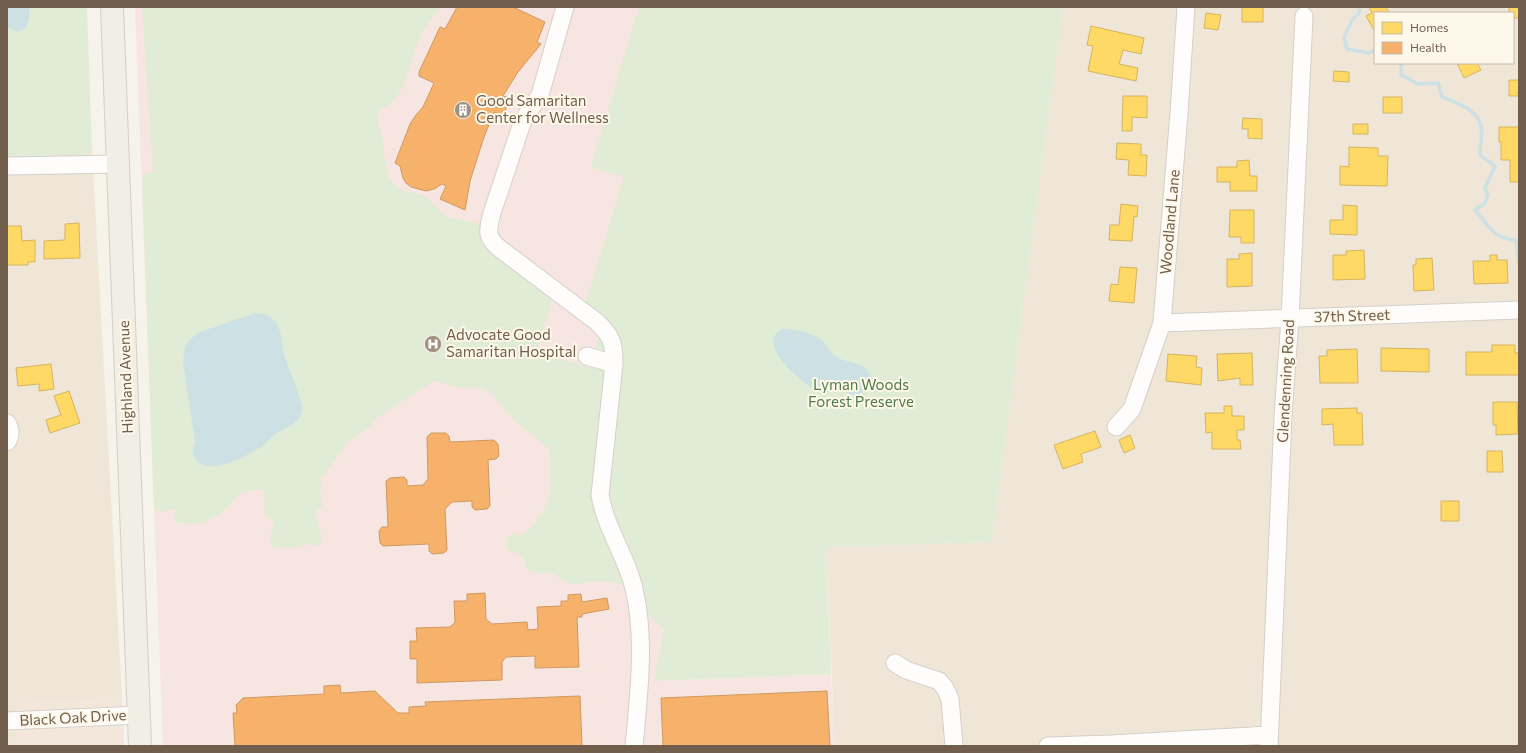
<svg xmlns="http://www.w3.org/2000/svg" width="1526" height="753" font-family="Commissioner,sans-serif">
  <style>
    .residential { fill: #efe6d8; fill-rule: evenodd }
    .commercial { fill: #f3e6db }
    .medical { fill: #f7e5e1 }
    .green { fill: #e1ecd6 }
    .water { fill: #cde1e5 }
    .homes { fill: #ffd966; stroke: #d4b45e }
    .health { fill: #f6b26b; stroke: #ce9962 }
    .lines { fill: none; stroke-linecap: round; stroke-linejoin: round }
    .stream { stroke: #cde1e5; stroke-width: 3.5 }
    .minor-casing { stroke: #d5d0c8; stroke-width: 19 }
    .major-casing { stroke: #d4cec6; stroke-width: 24 }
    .minor { stroke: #fefdfc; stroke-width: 17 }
    .major { stroke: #f1eee6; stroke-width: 22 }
    .labels { text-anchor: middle; stroke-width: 4; stroke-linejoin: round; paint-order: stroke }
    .poi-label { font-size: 15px; fill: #715e4c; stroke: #fef8eb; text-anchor: start }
    .street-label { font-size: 15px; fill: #715e4c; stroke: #fef8eb }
    .park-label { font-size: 15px; fill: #527c48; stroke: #fef8eb }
  </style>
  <rect width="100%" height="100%" fill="#f6f3ea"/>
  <!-- residential -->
  <path class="residential" d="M1063 7H1519V746H835L826 547 992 542ZM1375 13H1513V63H1375Z
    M92 150 122 697 15 704 17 746H7V156L82 155Z"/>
  <!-- commercial -->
  <path class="commercial" d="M122 697 124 746H17L15 704Z"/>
  <!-- medical -->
  <path class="medical" d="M135 7H778L655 681 831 674 835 746H163Z"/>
  <!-- green -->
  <path class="green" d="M7 7H87L92 150 82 155 7 156Z
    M142 7H441C434 16 425 26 420 37 409 58 406 104 380 108 375 118 381 129 383 140 385 157 383 181 401 189 409 193 417 192 424 196 431 200 436 209 442 213 453 221 468 220 480 224L479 235 486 247 553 297 536 353 590 367 604 319 585 305 624 177 591 167 639 7H1063L992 542 826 547 831 674 654 681 664 629 647 615 645 599 641 590C626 585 612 581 596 581 587 581 579 586 569 583 562 582 557 574 551 573 545 572 538 574 532 572 520 568 530 552 510 552L506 546 507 538 514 534 520 536 531 528 545 508 551 490 549 449 513 419 491 393 482 388H459L437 381 432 382 378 417 369 427 349 441 322 477 320 489 322 499V507L317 510C314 522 324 532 321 544L317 546 304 544 293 548 274 547 269 542C269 535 273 531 274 524L265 512 263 490C257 490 249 490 244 492 235 496 231 505 223 511 209 523 193 526 176 522L173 518 176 511 174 509 166 512 154 509 142 179 145 174 153 172Z"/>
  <!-- water -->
  <path class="water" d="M7 7H29C30 23 27 39 7 27Z
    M255 313C278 313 281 330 283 349 285 364 305 402 302 412 300 423 286 427 277 433 271 437 267 443 261 447 247 456 211 476 197 461 191 454 192 450 195 442L183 362 185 346 190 339 200 332Z
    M782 329C796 329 815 333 825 343 829 348 831 354 837 357 846 363 860 361 867 370 876 380 866 394 855 395 848 395 844 390 838 389 832 388 827 394 821 392 805 388 753 343 782 329Z"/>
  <!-- homes -->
  <path class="homes" d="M1242 7H1263V22H1242Z
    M1369 7H1386L1389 13H1375V32L1366 16 1372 13Z
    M1509 7H1519V18H1513V13H1509Z
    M1206 13 1221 15 1218 30 1204 28Z
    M1091 26 1144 38 1141 54 1123 50 1119 64 1138 68 1136 81 1088 71 1093 46 1087 45Z
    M1457 63H1477L1481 70 1464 78Z
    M1334 71 1349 72V82L1333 81Z
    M1509 80H1519L1518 96H1509Z
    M1123 96H1147V118L1132 117V131H1122Z
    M1383 97H1402V113H1383Z
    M1243 118 1262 119V139L1248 138V129H1242Z
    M1353 124H1368V134H1353Z
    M1499 127H1519V182H1510V160H1501V142H1499Z
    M1117 143 1141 144V155H1147L1146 176 1128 175 1129 160 1116 159Z
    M1349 147 1378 148V156H1388L1387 186 1340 185V166L1349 167Z
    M1249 160 1250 176H1257V191H1230V182H1217V167H1237V161Z
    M1121 204 1138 206 1137 217 1134 216 1132 241 1109 240 1110 225H1119Z
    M1343 205 1357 206V235L1330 234V220H1343Z
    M1230 210H1254V243H1241V237H1229Z
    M79 223 80 258 44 259V241L65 240V224Z
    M7 226H21L22 241 35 240V262H28V265H7Z
    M1364 250 1365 279 1333 280V255H1346V251Z
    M1252 253V286L1227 287V259H1239V254Z
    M1490 255H1497V260H1507L1508 283 1474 284 1473 261H1490Z
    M1432 258 1434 290 1414 291 1413 265H1416V259Z
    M1120 267 1137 268 1134 303 1109 301 1111 284 1118 285Z
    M1492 345H1515V353H1519V375H1466V352H1492Z
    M1381 348 1429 349V372L1381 371Z
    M1357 349 1358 383H1320L1319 356H1327V350Z
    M1252 353 1253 385H1240V378L1218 381 1217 354Z
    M1168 354 1197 356 1196 367 1202 368 1201 385 1166 381Z
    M51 364 54 389 39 391V384L18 386 16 368Z
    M69 391 80 423 50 433 46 420 61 415 54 396Z
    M1493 402H1517L1518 434 1496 435V425H1493Z
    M1224 406H1232V416H1244V430H1237V440H1240L1241 449H1212V432L1206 433 1205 413H1224Z
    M1357 408V413H1362L1363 445H1334L1333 424 1322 425V409Z
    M1095 431 1101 447 1081 454 1083 462 1063 469 1054 445Z
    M1130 435 1135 448 1124 453 1119 440Z
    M1487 451H1502L1503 472H1487Z
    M1441 501H1459V521H1441Z"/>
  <!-- health -->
  <path class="health" d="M457 7H513L545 22 537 42 541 44 518 72 503 96 510 98 503 116 494 112 484 137 470 181 465 210 440 199 446 186 442 184 434 189 426 191 411 187 406 183 403 178 400 166 395 163 410 124 416 115 423 107 434 83 419 76V72L440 27 445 29Z
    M431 433H446L449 436 450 442 494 440 498 444 499 456 496 459 488 460 490 506 487 509 475 510 472 507V501L452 502 445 509 447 550 444 553 432 554 429 551V544L383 546 380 543 379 531 382 527H388L386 481 390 478 404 477 407 480V486L423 485 428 479 427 437Z
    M485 593 486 619 492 624 527 622 528 630 538 629 537 607 561 606V601H568V595L581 594 582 602 607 598 609 609 582 614V617H577L579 667 535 668V656L506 657 502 662V680L417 683V659H410V641H417L416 628 450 627 455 622 454 601H467V594Z
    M340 685 341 693 375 691 398 713H409V707L426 706 425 702 580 696 582 746H235L233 713H237L236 705 243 698 324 694V686Z
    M827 691 830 746H663L661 698Z"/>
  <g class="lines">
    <!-- stream -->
    <path class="stream" d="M1359 7V13L1353 19 1344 37 1347 49 1370 53 1375 50
      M1403 63 1401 65V75L1418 84 1438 83 1442 97C1457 103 1477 109 1481 126 1483 135 1480 146 1480 155L1495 166 1485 188 1488 195 1485 203 1475 210C1488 225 1495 240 1516 240L1519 265"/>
    <defs>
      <path id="minor" d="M565 7 540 95 523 120 492 213C488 230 485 236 499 248L597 322C612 337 614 342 614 364L600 495C605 525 622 550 631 578 647 630 639 693 634 746
        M7 166 117 164
        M1162 323 1519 310
        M587 356 614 364
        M7 423C11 429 11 436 7 442
        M1116 427 1132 409 1162 323 1179 113 1186 7
        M895 663 906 670 939 681 945 688 950 699 954 746
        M7 721 139 715
        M1048 746 1111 744 1269 735
        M1269 746 1283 416 1290 318 1304 16"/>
      <path id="major" d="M112 7 140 746"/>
    </defs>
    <!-- minor casing -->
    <use href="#minor" class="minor-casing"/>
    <!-- major casing -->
    <use href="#major" class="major-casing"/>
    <!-- minor -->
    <use href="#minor" class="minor"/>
    <!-- major -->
    <use href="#major" class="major"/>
  </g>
  <!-- icons -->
  <defs>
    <symbol id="building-disc" viewBox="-11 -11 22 22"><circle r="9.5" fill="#a09283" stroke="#fef8eb"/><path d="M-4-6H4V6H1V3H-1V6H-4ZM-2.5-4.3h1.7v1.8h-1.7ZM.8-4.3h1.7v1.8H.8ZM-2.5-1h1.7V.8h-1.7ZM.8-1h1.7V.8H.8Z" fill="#fff"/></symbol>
    <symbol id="hospital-disc" viewBox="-11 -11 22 22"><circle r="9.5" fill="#a09283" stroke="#fef8eb"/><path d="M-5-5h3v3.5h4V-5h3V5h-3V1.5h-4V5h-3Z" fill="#fff"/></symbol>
  </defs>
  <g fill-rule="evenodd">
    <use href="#building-disc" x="453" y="100" width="20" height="20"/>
    <use href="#hospital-disc" x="423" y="334" width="20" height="20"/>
  </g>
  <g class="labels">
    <!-- poi labels -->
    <g class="poi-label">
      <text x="476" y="106">Good Samaritan<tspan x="476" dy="17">Center for Wellness</tspan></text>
      <text x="446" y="340">Advocate Good<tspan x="446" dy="17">Samaritan Hospital</tspan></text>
    </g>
    <!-- street labels -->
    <g class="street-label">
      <text transform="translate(1170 222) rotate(-85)" y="5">Woodland Lane</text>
      <text transform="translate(1352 316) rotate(-2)" y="5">37th Street</text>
      <text transform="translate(126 377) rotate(-92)" y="5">Highland Avenue</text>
      <text transform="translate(1286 381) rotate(-87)" y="5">Glendenning Road</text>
      <text transform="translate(73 718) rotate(-3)" y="5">Black Oak Drive</text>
    </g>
    <!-- park labels -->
    <g class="park-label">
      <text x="861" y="390">Lyman Woods<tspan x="861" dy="17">Forest Preserve</tspan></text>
    </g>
  </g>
  <!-- border -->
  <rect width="1526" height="753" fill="none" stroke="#715e4c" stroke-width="16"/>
  <!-- legend -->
  <rect x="1374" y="12" width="140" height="52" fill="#fef8eb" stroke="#c6baab"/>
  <rect x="1382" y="22" width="20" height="12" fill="#ffd966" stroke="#c6baab"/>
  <text x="1410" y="32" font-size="12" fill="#715e4c">Homes</text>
  <rect x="1382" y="42" width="20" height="12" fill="#f6b26b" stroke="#c6baab"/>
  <text x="1410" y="52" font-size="12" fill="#715e4c">Health</text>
</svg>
